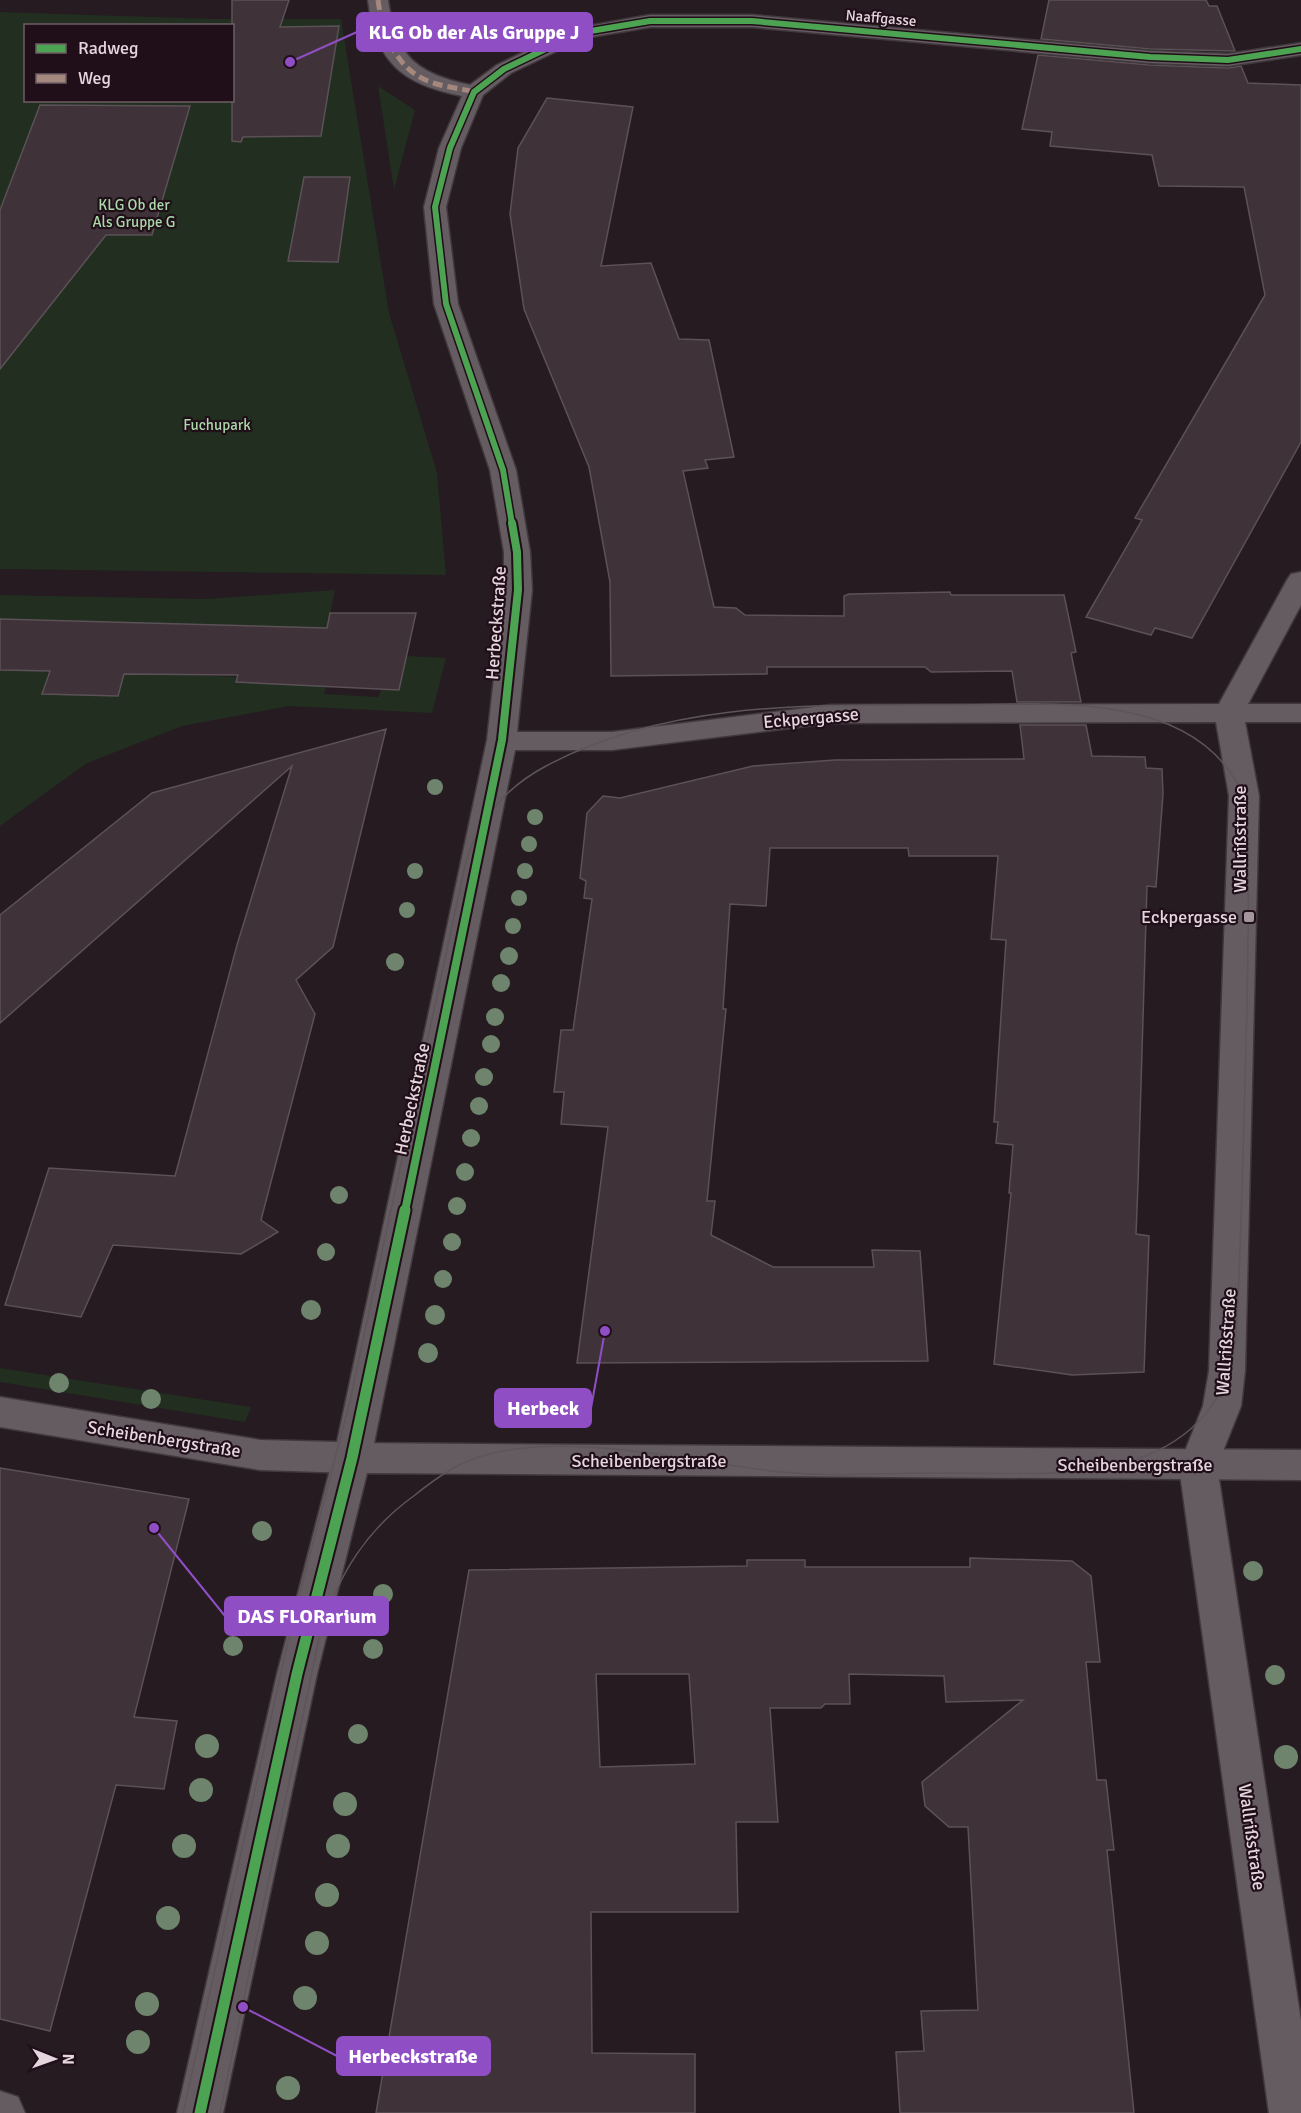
<svg xmlns="http://www.w3.org/2000/svg" width="1301" height="2113" font-family="Signika,sans-serif">
  <style>
    .green { fill: #212e20; fill-rule: evenodd }
    .building { fill: #3f3339; stroke: #5b5156; stroke-width: 1.5; fill-rule: evenodd }
    .lines { fill: none; stroke-linecap: round; stroke-linejoin: round }
    .street-casing { stroke: #41383d; stroke-width: 3 }
    .secondary-casing { stroke: #41383d; stroke-width: 3 }
    .street { fill: #655c61; fill-rule: evenodd }
    .secondary { fill: #655c61; fill-rule: evenodd }
    .tram { stroke: #5d5559; stroke-width: 1.5 }
    .quiet { stroke: #a5887d; stroke-width: 5; stroke-dasharray: 10 5; stroke-linecap: butt }
    .cycleway-far2-casing { stroke: #200e18; stroke-width: 9 }
    .cycleway-far1-casing { stroke: #200e18; stroke-width: 12 }
    .cycleway-casing { stroke: #200e18; stroke-width: 15 }
    .cycleway-far2 { stroke: #4ca352; stroke-width: 6 }
    .cycleway-far1 { stroke: #4ca352; stroke-width: 8 }
    .cycleway { stroke: #4ca352; stroke-width: 11 }
    .tree { fill: #6e846c }
    .poi-dot { fill: #a2959b; stroke: #200e18; stroke-width: 2 }
    .labels { text-anchor: middle; stroke-width: 4.5; stroke-linejoin: round; paint-order: stroke }
    .far-street-label { font-size: 15px; fill: #e4d6dc; stroke: #200e18 }
    .far-park-label { font-size: 15px; fill: #a9d9a9; stroke: #200e18 }
    .street-label { font-size: 18px; fill: #e4d6dc; stroke: #200e18 }
    .poi-label { font-size: 18px; fill: #e4d6dc; stroke: #200e18; text-anchor: end }
    .leader { fill: none; stroke: #904ec5; stroke-width: 2 }
    .callout-dot { fill: #904ec5; stroke: #200e18; stroke-width: 2 }
    .callout { fill: #904ec5; stroke: #904ec5; stroke-width: 2 }
    .callout-label { font-size: 20px; text-anchor: middle; font-weight: bold; fill: #fff }
  </style>
  <rect width="100%" height="100%" fill="#261b21"/>
  <!-- green -->
  <path class="green" d="M0 12 214 19H341L389 313 437 473 446 575 0 569ZM26 26H232V100H26Z
    M378 86 415 110 394 190V189Z
    M335 590 326 636 0 619V595L207 599Z
    M407 656 446 658 432 713 289 706 182 726 87 763 0 826V670C18 671 32 665 50 666L42 694 118 696 125 672 237 677V682L326 686 324 694 378 697 381 690H399Z
    M0 1368 251 1407 245 1422 0 1382Z"/>
  <!-- building -->
  <path class="building" d="M232 0H289L280 27 339 26 321 136 243 137 241 142 232 141Z
    M1049 0H1206L1209 6H1217L1235 51 1150 49 1041 39Z
    M1038 55 1150 65 1228 68 1241 66 1248 83 1301 85V442L1192 638 1155 628 1151 635 1086 617 1142 520 1135 518 1265 295 1244 187 1159 186 1152 155 1050 146 1052 132 1022 129Z
    M547 98 633 107 601 266 651 263 679 339 709 340 734 457 705 460 708 468 683 471 714 607 736 608 745 615 844 616V596L849 594 950 592 951 595H1064L1076 652 1071 653 1081 702H1017L1012 671 931 672 925 667H767V674L611 676 610 582 589 467 524 309 510 214 518 148Z
    M40 105 190 106 152 235H106L0 369V210Z
    M304 177H350L338 262 288 261Z
    M330 613H416L399 690 236 682 238 675 124 674 118 696 42 694 50 671 0 670V619L327 628Z
    M1020 725H1086L1092 756 1145 757 1146 768 1162 769 1163 794 1156 887 1147 886 1138 1184 1136 1234 1149 1236 1144 1372 1072 1375 994 1364 1011 1193H1009L1013 1145 996 1143 998 1122H994L1006 940 991 939 998 856H909L908 848H770L766 906 730 904 723 1009H726L707 1201H715L711 1235 773 1267H874L872 1250 920 1251 928 1361 577 1363 608 1127 561 1124 564 1092H554L561 1030H573L592 899 584 898 586 881 580 878 587 813 603 796 620 798 753 766 835 760 1024 759Z
    M386 729 333 947 296 980 315 1014 261 1220 278 1232 241 1254 113 1245 81 1317 5 1305 49 1168 175 1176 237 945 292 766 0 1023V915L152 793Z
    M0 1468 189 1499 134 1717 177 1721 164 1789 116 1785 50 2031 0 2019Z
    M970 1558 1072 1561 1091 1576 1100 1662H1086L1097 1780H1106L1114 1850H1107L1134 2113H900L896 2052 924 2051 921 2011 978 2010 968 1827H949L925 1806 922 1782 1023 1700 946 1702 944 1676 849 1674 850 1704H825L821 1708H770L778 1822H736L738 1912H591L592 2053 695 2054V2113H376L469 1570 747 1566V1560H805V1567H970ZM596 1674H689L695 1764 600 1767Z"/>
  <g class="lines">
    <defs>
      <path id="street" d="M368 0H388C396 57 416 73 470 85L497 65 572 29 650 15H752L1150 51 1228 54 1301 43V55L1228 66 1150 63 752 27H650L584 38 511 73 483 95 461 148 446 207 458 304 516 470 530 552 532 590 517 732H612L831 705 1219 704 1287 580 1291 574 1301 572V605L1248 704H1301V722H1245L1259 796 1245 1371 1241 1406 1217 1466 1301 2021V2113H1269L1179 1466 1203 1406 1209 1371 1229 796 1216 722 831 723 612 750H515L371 1458 365 1469 352 1473 260 1470 0 1427V1397L260 1440 337 1442 487 740 504 590V552L490 470 434 304 424 207 439 148 462 96C402 84 376 63 368 0Z
        M0 2091 18 2097 25 2113H0Z"/>
      <path id="secondary" d="M352 1443 1301 1450V1480L367 1473 317 1674 223 2113H177L277 1674 333 1458 339 1447Z"/>
    </defs>
    <!-- street casing -->
    <use href="#street" class="street-casing"/>
    <!-- secondary casing -->
    <use href="#secondary" class="secondary-casing"/>
    <!-- street -->
    <use href="#street" class="street"/>
    <!-- secondary -->
    <use href="#secondary" class="secondary"/>
    <!-- tram -->
    <path class="tram" d="M183 2113 293 1619 350 1401 466 861C480 818 505 788 546 766 669 700 813 705 948 705 1036 705 1176 689 1232 775 1240 786 1246 800 1247 814 1249 828 1248 842 1248 857 1249 906 1248 956 1247 1006 1244 1117 1242 1228 1236 1339 1232 1357 1229 1376 1220 1392 1192 1445 1136 1465 1080 1472 1031 1475 981 1473 931 1473 881 1473 831 1477 782 1472 691 1463 555 1426 468 1461 449 1469 431 1482 415 1495 366 1530 340 1573 321 1629L220 2113"/>
    <!-- quiet -->
    <path class="quiet" d="M378 0C382 31 395 68 428 81 443 87 459 88 474 92"/>
    <defs>
      <path id="cycleway-far2" d="M512 524 503 470 446 304 435 207 450 148 474 92 504 69 579 33 650 21H752L1150 57 1228 60 1301 49"/>
      <path id="cycleway-far1" d="M405 1211 502 740 518 590 517 552 512 523"/>
      <path id="cycleway" d="M200 2113 297 1674 352 1458 405 1210"/>
    </defs>
    <!-- cycleway-far2 casing -->
    <use href="#cycleway-far2" class="cycleway-far2-casing"/>
    <!-- cycleway-far1 casing -->
    <use href="#cycleway-far1" class="cycleway-far1-casing"/>
    <!-- cycleway casing -->
    <use href="#cycleway" class="cycleway-casing"/>
    <!-- cycleway-far2 -->
    <use href="#cycleway-far2" class="cycleway-far2"/>
    <!-- cycleway-far1 -->
    <use href="#cycleway-far1" class="cycleway-far1"/>
    <!-- cycleway -->
    <use href="#cycleway" class="cycleway"/>
  </g>
  <!-- trees -->
  <g class="tree">
    <circle cx="435" cy="787" r="8"/>
    <circle cx="535" cy="817" r="8"/>
    <circle cx="529" cy="844" r="8"/>
    <circle cx="415" cy="871" r="8"/>
    <circle cx="525" cy="871" r="8"/>
    <circle cx="519" cy="898" r="8"/>
    <circle cx="407" cy="910" r="8"/>
    <circle cx="513" cy="926" r="8"/>
    <circle cx="509" cy="956" r="9"/>
    <circle cx="395" cy="962" r="9"/>
    <circle cx="501" cy="983" r="9"/>
    <circle cx="495" cy="1017" r="9"/>
    <circle cx="491" cy="1044" r="9"/>
    <circle cx="484" cy="1077" r="9"/>
    <circle cx="479" cy="1106" r="9"/>
    <circle cx="471" cy="1138" r="9"/>
    <circle cx="465" cy="1172" r="9"/>
    <circle cx="339" cy="1195" r="9"/>
    <circle cx="457" cy="1206" r="9"/>
    <circle cx="452" cy="1242" r="9"/>
    <circle cx="326" cy="1252" r="9"/>
    <circle cx="443" cy="1279" r="9"/>
    <circle cx="311" cy="1310" r="10"/>
    <circle cx="435" cy="1315" r="10"/>
    <circle cx="428" cy="1353" r="10"/>
    <circle cx="59" cy="1383" r="10"/>
    <circle cx="151" cy="1399" r="10"/>
    <circle cx="262" cy="1531" r="10"/>
    <circle cx="1253" cy="1571" r="10"/>
    <circle cx="383" cy="1594" r="10"/>
    <circle cx="233" cy="1646" r="10"/>
    <circle cx="373" cy="1649" r="10"/>
    <circle cx="1275" cy="1675" r="10"/>
    <circle cx="358" cy="1734" r="10"/>
    <circle cx="207" cy="1746" r="12"/>
    <circle cx="1286" cy="1757" r="12"/>
    <circle cx="201" cy="1790" r="12"/>
    <circle cx="345" cy="1804" r="12"/>
    <circle cx="184" cy="1846" r="12"/>
    <circle cx="338" cy="1846" r="12"/>
    <circle cx="327" cy="1895" r="12"/>
    <circle cx="168" cy="1918" r="12"/>
    <circle cx="317" cy="1943" r="12"/>
    <circle cx="305" cy="1998" r="12"/>
    <circle cx="147" cy="2004" r="12"/>
    <circle cx="138" cy="2042" r="12"/>
    <circle cx="288" cy="2088" r="12"/>
  </g>
  <!-- markers -->
  <rect class="poi-dot" x="1243" y="911" width="12" height="12" rx="3"/>
  <g class="labels">
    <!-- far-street labels -->
    <g class="far-street-label">
      <text transform="translate(881 18) rotate(5)" y="5">Naaffgasse</text>
    </g>
    <!-- far-park labels -->
    <g class="far-park-label">
      <text x="134" y="210">KLG Ob der<tspan x="134" dy="17">Als Gruppe G</tspan></text>
      <text x="217" y="430">Fuchupark</text>
    </g>
    <!-- street labels -->
    <g class="street-label">
      <text transform="translate(496 623) rotate(-86)" y="6">Herbeckstraße</text>
      <text transform="translate(811 718) rotate(-5)" y="6">Eckpergasse</text>
      <text transform="translate(1240 839) rotate(-90)" y="6">Wallrißstraße</text>
      <text transform="translate(412 1099) rotate(-78)" y="6">Herbeckstraße</text>
      <text transform="translate(1226 1342) rotate(-86)" y="6">Wallrißstraße</text>
      <text transform="translate(164 1439) rotate(9)" y="6">Scheibenbergstraße</text>
      <text x="649" y="1467">Scheibenbergstraße</text>
      <text x="1135" y="1471">Scheibenbergstraße</text>
      <text transform="translate(1252 1837) rotate(82)" y="6">Wallrißstraße</text>
    </g>
    <!-- poi labels -->
    <g class="poi-label">
      <text x="1237" y="923">Eckpergasse</text>
    </g>
  </g>
  <!-- callouts -->
  <path class="leader" d="M290 62L357 32M605 1331L591 1408M154 1528L225 1616M243 2007L337 2056"/>
  <g class="callout-dot">
    <circle cx="290" cy="62" r="6"/>
    <circle cx="605" cy="1331" r="6"/>
    <circle cx="154" cy="1528" r="6"/>
    <circle cx="243" cy="2007" r="6"/>
  </g>
  <g class="callout">
    <rect x="357" y="13" width="235" height="38" rx="6"/>
    <rect x="495" y="1389" width="96" height="38" rx="6"/>
    <rect x="225" y="1597" width="163" height="38" rx="6"/>
    <rect x="337" y="2037" width="153" height="38" rx="6"/>
  </g>
  <g class="callout-label">
    <text x="474" y="39">KLG Ob der Als Gruppe J</text>
    <text x="543" y="1415">Herbeck</text>
    <text x="307" y="1623">DAS FLORarium</text>
    <text x="413" y="2063">Herbeckstraße</text>
  </g>
  <!-- legend -->
  <rect x="24" y="24" width="210" height="78" fill="#200e18" stroke="#6e5e66" stroke-width="1.5"/>
  <rect x="36" y="44" width="30" height="9" fill="#4ca352" stroke="#6e5e66" stroke-width="1.5"/>
  <text x="78" y="54" font-size="18" fill="#e4d6dc">Radweg</text>
  <rect x="36" y="74" width="30" height="9" fill="#a5887d" stroke="#6e5e66" stroke-width="1.5"/>
  <text x="78" y="84" font-size="18" fill="#e4d6dc">Weg</text>
  <!-- north arrow -->
  <g transform="translate(54 2059) rotate(91)" stroke="#200e18" stroke-width="4.5" paint-order="stroke">
  <path d="M0-4.5L10 22L0 15L-10 22Z" fill="#e4d6dc"/>
  <text y="-9" font-size="16" font-weight="bold" text-anchor="middle" fill="#e4d6dc">N</text>
  </g>
</svg>
